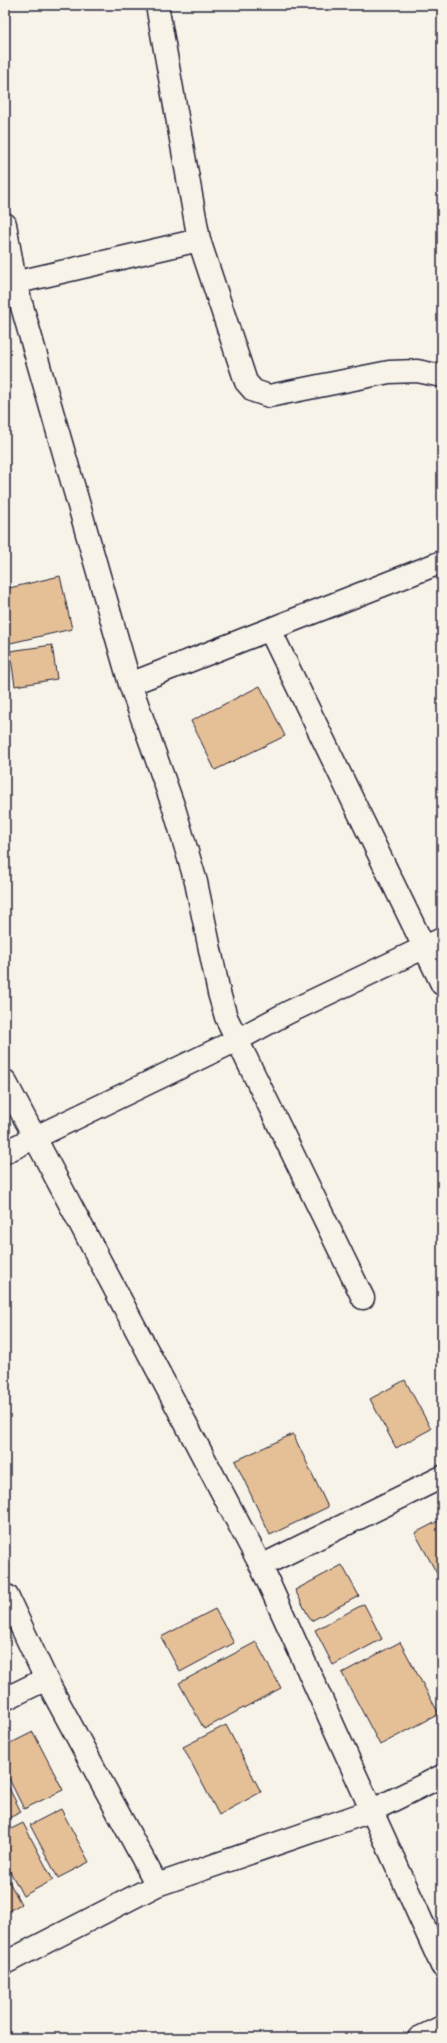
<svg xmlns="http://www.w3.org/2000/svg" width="447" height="2043" font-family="Pangolin,sans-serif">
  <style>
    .building { fill: #e5bf96; stroke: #22223b }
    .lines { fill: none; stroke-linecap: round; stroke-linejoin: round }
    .street-casing { stroke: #22223b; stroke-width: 25 }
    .street { stroke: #f7f3e8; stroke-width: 22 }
  </style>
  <rect width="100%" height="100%" fill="#f7f3e8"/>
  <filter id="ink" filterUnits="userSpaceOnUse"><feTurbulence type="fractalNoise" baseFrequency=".025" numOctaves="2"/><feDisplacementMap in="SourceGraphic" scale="8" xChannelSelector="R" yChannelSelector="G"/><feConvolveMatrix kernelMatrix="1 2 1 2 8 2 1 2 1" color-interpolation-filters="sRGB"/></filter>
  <g filter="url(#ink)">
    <!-- building -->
    <path class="building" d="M60 576 72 629 6 644 5 589Z
      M52 645 57 679 15 686 10 651Z
      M260 686 285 736 215 770 191 721Z
      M405 1380 431 1429 396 1448 370 1399Z
      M293 1434 328 1507 270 1535 235 1461Z
      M442 1519V1583L415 1533Z
      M342 1565 359 1596 311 1621 295 1590Z
      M364 1604 382 1639 333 1665 315 1630Z
      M215 1609 234 1643 180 1672 161 1637Z
      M256 1642 281 1688 204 1729 179 1683Z
      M400 1642 439 1714 380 1745 342 1673Z
      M226 1725 261 1792 219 1815 183 1747Z
      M33 1732 63 1790 24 1809 5 1771V1746Z
      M5 1780 21 1812 5 1820Z
      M61 1809 89 1862 58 1878 30 1825Z
      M23 1823 53 1880 23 1896 5 1862V1832Z
      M5 1874 21 1904 5 1913Z"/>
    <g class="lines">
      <defs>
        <path id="street" d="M5 224 15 282 130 684 174 808 196 882 219 993 226 1017 363 1298
          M199 240 246 382 254 391 269 396 389 372 417 371 442 376
          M5 285 199 240 157 5
          M270 630 442 984
          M130 684 442 562
          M5 1081 261 1566
          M5 1152 237 1040 287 1013 442 939
          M442 1477 261 1566 442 1966
          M7 1596 46 1679
          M5 1699 46 1679 157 1885
          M5 1963 157 1885 371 1811 442 1776
          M419 2038 442 2027"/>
      </defs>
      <!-- street casing -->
      <use href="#street" class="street-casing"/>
      <!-- street -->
      <use href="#street" class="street"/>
    </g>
  </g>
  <!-- margin -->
  <rect width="447" height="2043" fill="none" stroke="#f7f3e8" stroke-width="20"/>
  <rect x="10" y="10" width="427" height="2023" fill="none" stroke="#22223b" stroke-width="1.5" filter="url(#ink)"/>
</svg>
